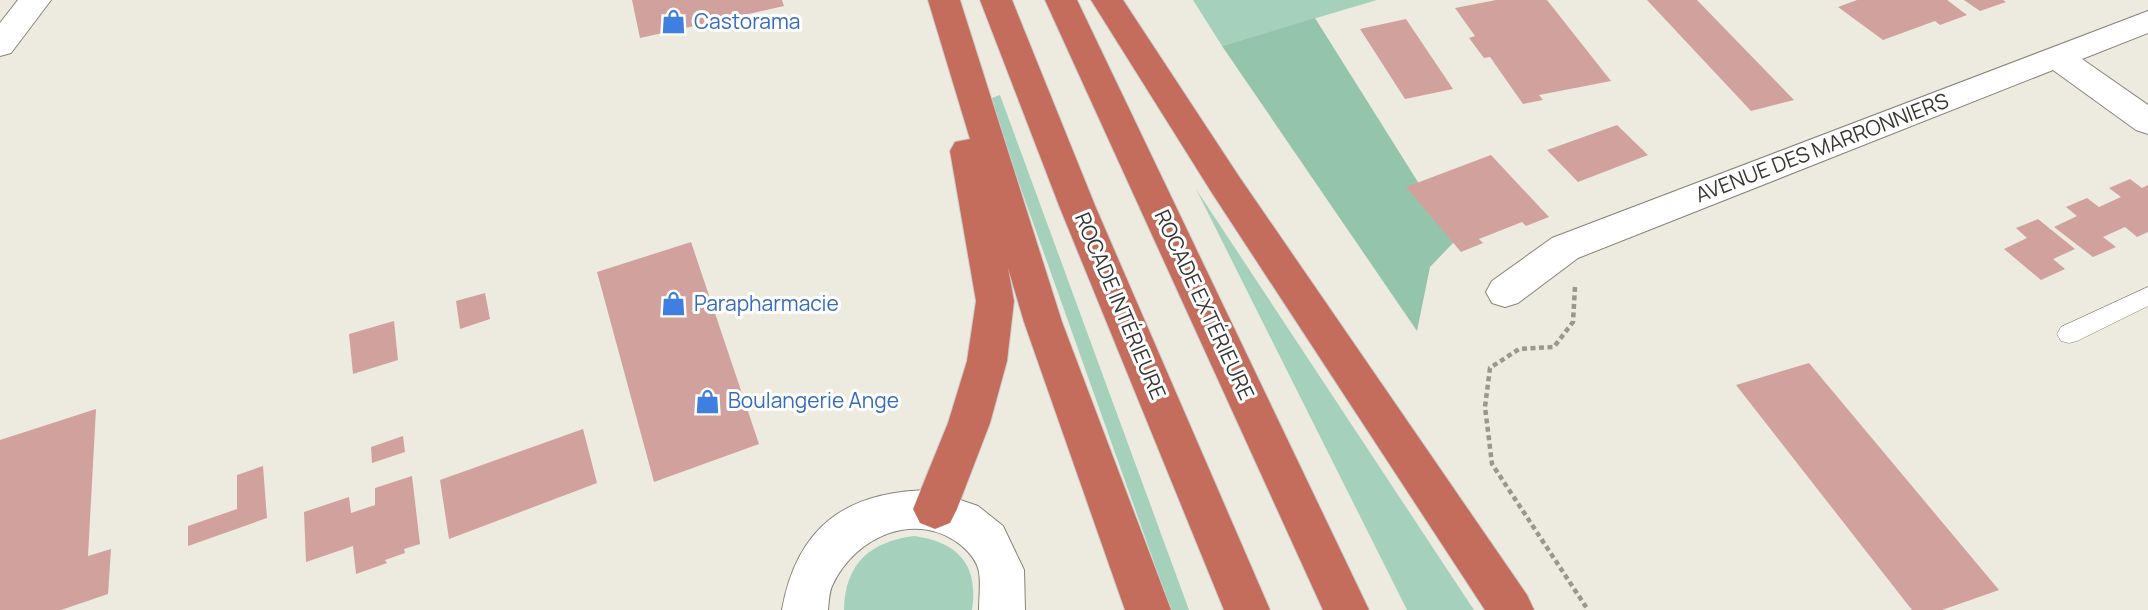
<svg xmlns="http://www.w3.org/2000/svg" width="2148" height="610" font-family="Manrope,sans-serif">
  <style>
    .green { fill: #a5d1bc }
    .forest { fill: #95c4ad }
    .building { fill: #d1a19e }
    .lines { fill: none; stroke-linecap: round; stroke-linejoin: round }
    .service-casing { stroke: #87857a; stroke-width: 1 }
    .minor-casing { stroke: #87857a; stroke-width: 2 }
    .secondary-casing { stroke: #87857a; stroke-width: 2 }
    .motorway-casing { stroke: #cbcbca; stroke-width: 2 }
    .path { stroke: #99988f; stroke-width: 4.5; stroke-dasharray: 5 3.5; stroke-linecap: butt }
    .service { fill: #fff; fill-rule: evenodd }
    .minor { fill: #fff; fill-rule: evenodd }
    .secondary { fill: #fff; fill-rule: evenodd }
    .motorway { fill: #c46d5c; fill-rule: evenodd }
    .labels { text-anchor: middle; stroke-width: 6; stroke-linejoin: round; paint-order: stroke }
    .shop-label { font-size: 21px; fill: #366cbe; stroke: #fff; text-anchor: start }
    .street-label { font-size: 21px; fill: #383732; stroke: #fff }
  </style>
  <rect width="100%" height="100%" fill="#edebdf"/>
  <!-- green -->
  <path class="green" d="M1193 0H1377L1222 46Z
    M1000 95 1189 610H1171L989 99Z
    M1196 189 1474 610H1407Z
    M914 536C958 542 979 565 972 610H844C845 564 869 542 914 536Z"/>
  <!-- forest -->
  <path class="forest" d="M1315 18 1455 241 1430 267 1417 331 1222 46Z"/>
  <!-- building -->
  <path class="building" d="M632 0H782L784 6 640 38Z
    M1496 0H1547L1611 81 1539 95 1543 100 1523 104 1490 57 1484 58 1469 38 1475 36 1455 8Z
    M1647 0H1697L1794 100 1751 111Z
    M1857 0H1947L1967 15 1940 25 1935 21 1883 40 1838 7Z
    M1964 0H2003L2006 2 1980 11Z
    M1406 19 1453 89 1405 99 1360 29Z
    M1617 125 1648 155 1578 182 1547 150Z
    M1491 155 1549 217 1526 226 1522 222 1479 239 1483 243 1461 252 1406 187Z
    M2130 179 2142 188 2148 185V232L2137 237 2125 227 2103 237 2116 247 2093 257 2054 227 2077 216 2066 207 2087 198 2099 207 2121 197 2109 188Z
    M2038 219 2075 249 2053 259 2065 269 2041 280 2004 249 2027 238 2016 228Z
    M691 242 759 444 654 482 597 272Z
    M485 293 490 319 460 329 456 301Z
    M394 321 398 360 353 374 349 334Z
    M1809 363 1999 590 1942 610H1912L1736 385Z
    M96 409 88 556 111 549 108 594 61 610H0V440Z
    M583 429 597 483 449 539 440 480Z
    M403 436 405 452 372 463 371 447Z
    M263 466 267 518 188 546V526L237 509V475Z
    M412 476 420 544 404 549 405 553 385 560 387 563 356 574 353 546 306 562 304 512 349 497 351 513 375 505V488Z"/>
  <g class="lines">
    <defs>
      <path id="service" d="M2148 287V306L2077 341 2069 343 2061 341 2057 334 2061 327Z"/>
      <path id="minor" d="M18 0H51L11 53 0 56V23Z
        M2148 11V33L2082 59 2148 105V134L2136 130 2053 70 1578 258 1518 303 1505 307 1492 303 1486 292 1492 281 1552 238Z"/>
      <path id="secondary" d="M931 490 978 506 1003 526 1024 570 1025 610H979C979 598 981 584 979 572 977 561 970 553 962 546 917 509 856 536 833 584 829 591 829 601 828 610H782C797 526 847 491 931 490Z"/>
      <path id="motorway" d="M928 0H960L1062 322 1171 610H1125L1024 322 1008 268 1014 301 1007 361 990 423 957 509 950 523 935 529 920 523 913 509 948 423 967 361 976 301 950 151 955 142 970 139Z
        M980 0H1012L1096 208 1270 610H1224L1060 208Z
        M1045 0H1077L1369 610H1323Z
        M1091 0H1123L1238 175 1527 595 1534 610H1485L1212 193Z"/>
    </defs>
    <!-- service casing -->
    <use href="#service" class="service-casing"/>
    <!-- minor casing -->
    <use href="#minor" class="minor-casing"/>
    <!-- secondary casing -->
    <use href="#secondary" class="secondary-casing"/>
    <!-- motorway casing -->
    <use href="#motorway" class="motorway-casing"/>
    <!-- path -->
    <path class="path" d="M1575 287 1573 322 1554 347 1519 349 1490 368 1485 407 1492 464 1588 610"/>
    <!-- service -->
    <use href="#service" class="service"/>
    <!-- minor -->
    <use href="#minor" class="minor"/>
    <!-- secondary -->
    <use href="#secondary" class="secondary"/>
    <!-- motorway -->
    <use href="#motorway" class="motorway"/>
  </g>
  <!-- icons -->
  <defs>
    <symbol id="shop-bare" viewBox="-9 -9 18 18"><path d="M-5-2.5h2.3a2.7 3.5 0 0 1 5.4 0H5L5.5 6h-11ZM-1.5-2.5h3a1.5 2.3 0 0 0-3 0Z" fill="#3f7fe0" stroke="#fff" stroke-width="2.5" paint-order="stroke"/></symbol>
  </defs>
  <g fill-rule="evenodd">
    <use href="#shop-bare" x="656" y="4" width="35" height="35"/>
    <use href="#shop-bare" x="656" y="286" width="35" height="35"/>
    <use href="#shop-bare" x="690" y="384" width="35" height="35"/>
  </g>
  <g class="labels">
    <!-- shop labels -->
    <g class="shop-label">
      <text x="694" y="29">Castorama</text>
      <text x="694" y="311">Parapharmacie</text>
      <text x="728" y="408">Boulangerie Ange</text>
    </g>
    <!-- street labels -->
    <g class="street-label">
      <text transform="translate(1822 148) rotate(-21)" y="7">AVENUE DES MARRONNIERS</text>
      <text transform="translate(1204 305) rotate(65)" y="7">ROCADE EXTÉRIEURE</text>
      <text transform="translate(1120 306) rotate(67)" y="7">ROCADE INTÉRIEURE</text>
    </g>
  </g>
</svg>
